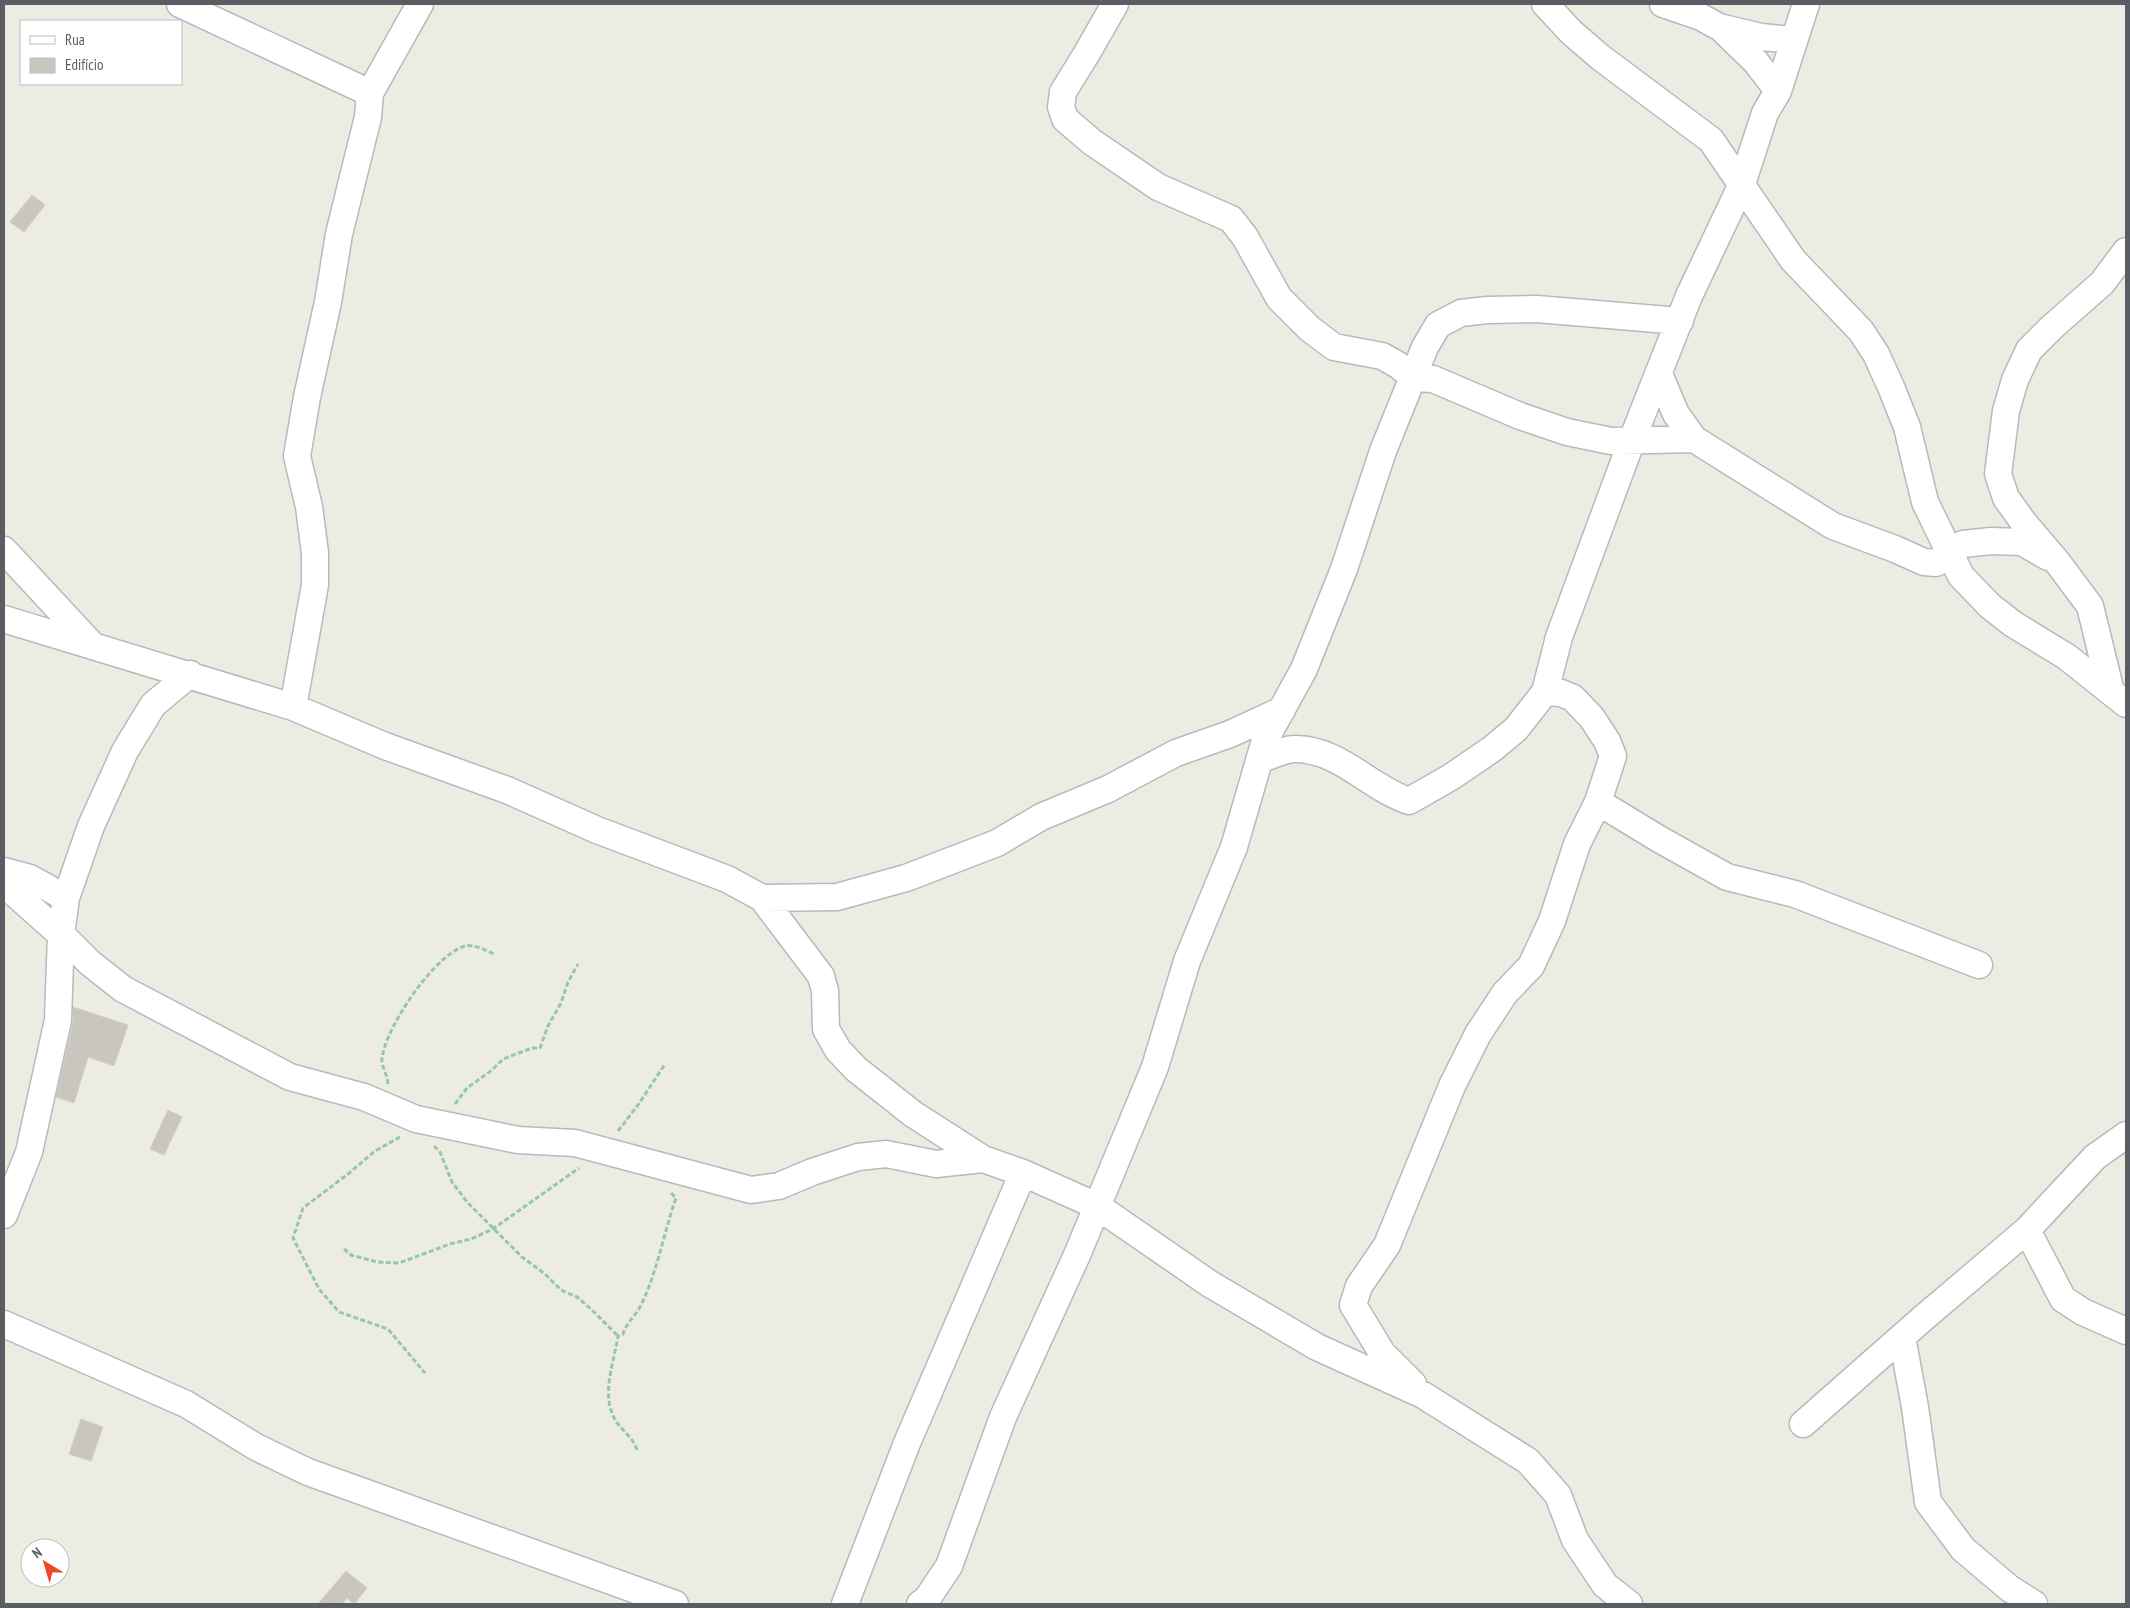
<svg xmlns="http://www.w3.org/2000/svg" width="2130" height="1608" font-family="'PT Sans Narrow',sans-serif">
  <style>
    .building { fill: #c8c6bf; stroke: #d2cec0 }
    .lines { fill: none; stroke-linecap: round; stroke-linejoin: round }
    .minor-casing { stroke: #b7b9bf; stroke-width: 29 }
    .path { stroke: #96c7a9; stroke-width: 3; stroke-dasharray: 5 2.5; stroke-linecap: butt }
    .minor { stroke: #fff; stroke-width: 26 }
  </style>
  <rect width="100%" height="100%" fill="#edece2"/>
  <!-- building -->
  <path class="building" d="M32 195 45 205 24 232 10 222Z
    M73 1007 128 1025 114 1066 88 1057 74 1103 56 1097 73 1023Z
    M168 1110 182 1117 164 1155 150 1149Z
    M81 1419 103 1427 91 1461 69 1454Z
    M346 1571 367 1588 354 1604 347 1598 342 1604H318Z"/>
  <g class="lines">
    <defs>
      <path id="minor" d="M180 4 370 93
        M1115 4 1087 53 1063 92 1061 107 1065 119 1092 142 1158 187 1231 219 1245 237 1279 298 1310 329 1334 347 1382 356 1398 365 1414 378 1433 379 1520 416 1567 432 1611 441 1694 439
        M1545 4 1571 32 1600 57 1711 140 1793 260 1861 331 1876 354 1891 387 1907 427 1925 502 1961 576 1990 606 2013 624 2067 657 2126 704
        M1663 4 1701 17 1719 27 1761 37 1794 40
        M1720 27 1756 62 1778 91
        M1659 374 1676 414 1694 439 1833 526 1895 549 1924 562 1936 563 1963 544 1991 541 2022 542 2048 557
        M4 550 93 646
        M4 619 293 707 385 746 507 790 597 830 727 879 762 898 821 976 825 991 826 1029 838 1050 856 1069 913 1114 983 1159 1023 1173 1097 1206 1210 1284 1317 1347 1423 1395 1528 1461 1558 1495 1575 1540 1605 1585 1629 1604
        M2111 692 2090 606 2058 563 2024 523 2006 498 1998 474 2006 411 2015 380 2029 350 2051 328 2102 283 2126 251
        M293 707 315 585V553L309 507 297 456 307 397 328 302 339 234 368 117 370 93 420 4
        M1260 760C1270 756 1286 748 1297 749 1340 750 1370 788 1409 801L1451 777 1492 749 1516 729 1545 692 1559 637 1632 440 1689 296 1742 184 1765 113 1778 91 1806 4
        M1598 802 1659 839 1727 877 1795 894 1979 965
        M4 871 30 878 66 898
        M4 884 68 941 90 963 123 989 290 1077 364 1097 416 1119 518 1140 575 1143 751 1190 779 1186 812 1172 858 1157 886 1154 936 1164 983 1159
        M762 898 837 897 906 878 997 843 1041 817 1108 789 1176 753 1230 734 1282 710
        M4 1215 29 1152 58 1020 61 934 66 898 91 826 125 751 153 705 190 674
        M2027 1230 2063 1299 2083 1312 2126 1331
        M4 1324 186 1404 256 1447 308 1472 675 1604
        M1902 1337 1915 1407 1928 1502 1963 1549 2009 1588 2034 1604
        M1413 1384 1382 1353 1353 1305 1359 1286 1387 1245 1452 1086 1478 1034 1505 993 1531 966 1552 921 1577 844 1598 802 1613 756 1607 741 1592 718 1573 698 1561 693 1545 692
        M1803 1424 1921 1320 2027 1230 2095 1157 2126 1135
        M845 1604 907 1443 1023 1173
        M920 1604 927 1599 949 1566 1003 1417 1077 1255 1155 1067 1187 961 1234 847 1265 740 1304 669 1344 569 1383 451 1425 347 1438 325 1461 313 1487 310 1537 309 1680 321"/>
    </defs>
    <!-- minor casing -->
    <use href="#minor" class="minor-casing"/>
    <!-- path -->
    <path class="path" d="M388 1084C388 1076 381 1066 382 1058 386 1027 434 955 465 946 473 944 486 950 494 954
      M455 1104 467 1088 492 1070 503 1059 532 1048H540L548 1026 561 1003 568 982 578 964
      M618 1131 638 1105 665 1064
      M400 1137 375 1151 348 1174 303 1208 293 1238 319 1289 339 1312 388 1329 425 1373
      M434 1146 440 1152 452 1182 467 1202 522 1257 545 1274 561 1290 577 1297 591 1309 618 1336
      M344 1249 351 1255 377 1262 399 1263 450 1244 471 1239 493 1229 579 1168
      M637 1450C633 1437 623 1432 616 1421 600 1396 614 1363 618 1336L623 1334C628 1320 636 1316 641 1305 657 1273 664 1232 676 1198L670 1192"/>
    <!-- minor -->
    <use href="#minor" class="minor"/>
  </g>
  <!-- border -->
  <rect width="2130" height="1608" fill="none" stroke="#5a5d63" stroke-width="10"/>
  <!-- legend -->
  <rect x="20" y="20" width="162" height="65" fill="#ffffff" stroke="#bdbec1"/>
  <rect x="30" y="36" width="25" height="8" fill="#ffffff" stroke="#bdbec1"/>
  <text x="65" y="45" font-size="15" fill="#5a5d63">Rua</text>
  <rect x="30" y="58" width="25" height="15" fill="#c8c6bf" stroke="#bdbec1"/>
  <text x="65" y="70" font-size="15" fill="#5a5d63">Edifício</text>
  <!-- north arrow -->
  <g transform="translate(45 1563) rotate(322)"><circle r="24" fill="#ffffff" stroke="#bdbec1"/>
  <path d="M0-4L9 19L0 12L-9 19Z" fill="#eb4b2a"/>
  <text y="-8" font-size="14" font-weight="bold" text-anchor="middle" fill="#5a5d63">N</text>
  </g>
</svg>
